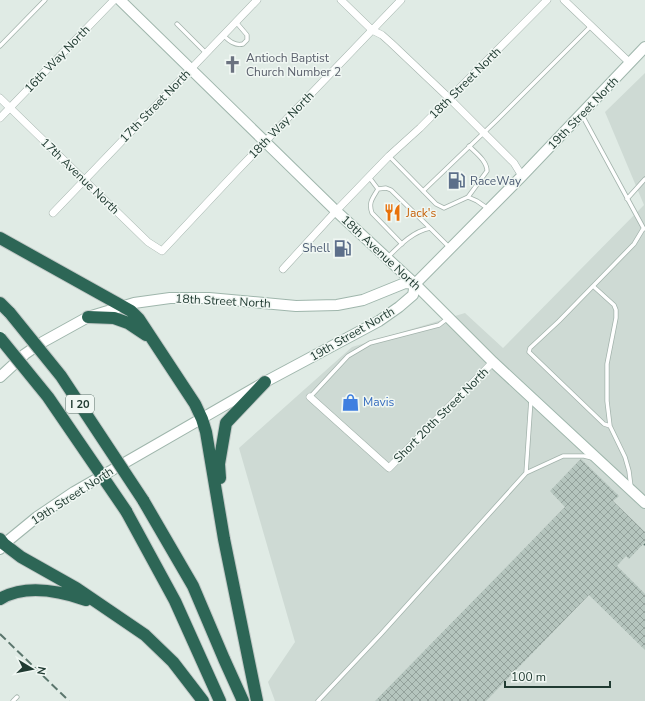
<svg xmlns="http://www.w3.org/2000/svg" width="645" height="701" font-family="'Nunito Sans',sans-serif">
  <style>
    .built { fill: #cedad4 }
    .building { fill: url(#building-cross-hatch) }
    .lines { fill: none; stroke-linecap: round; stroke-linejoin: round }
    .lane-casing { stroke: #a3b3ac; stroke-width: 5 }
    .street-casing { stroke: #a3b3ac; stroke-width: 8 }
    .secondary-casing { stroke: #9fb6ac; stroke-width: 12 }
    .highway-casing { stroke: #c1c8c6; stroke-width: 14 }
    .lane { stroke: #fff; stroke-width: 3.5 }
    .street { stroke: #fff; stroke-width: 7 }
    .secondary { stroke: #fff; stroke-width: 10 }
    .highway { stroke: #2d6656; stroke-width: 12 }
    .rail { stroke: #5b766d; stroke-width: 2; stroke-dasharray: 8 4; stroke-linecap: butt }
    .highway-bridge-casing { stroke: #c1c8c6; stroke-width: 14; stroke-linecap: butt }
    .highway-bridge { stroke: #2d6656; stroke-width: 12 }
    .labels { text-anchor: middle; stroke-width: 3; stroke-linejoin: round; paint-order: stroke }
    .shield { fill: #f0f7f3; stroke: #5f736c; stroke-width: 1 }
    .shield-label { font-size: 11px; font-weight: bold; fill: #213b32 }
    .worship-label { font-size: 12px; fill: #5b616d; stroke: #f0f7f3; text-anchor: start }
    .street-label { font-size: 12px; fill: #213b32; stroke: #f0f7f3 }
    .service-label { font-size: 12px; fill: #4e5e75; stroke: #f0f7f3; text-anchor: start }
    .food-label { font-size: 12px; fill: #c56008; stroke: #f0f7f3; text-anchor: start }
    .shop-label { font-size: 12px; fill: #366cbe; stroke: #f0f7f3; text-anchor: start }
  </style>
  <defs>
    <pattern id="building-cross-hatch" width="8" height="8" patternUnits="userSpaceOnUse"><rect width="8" height="8" fill="#b5c5be"/><path d="M0 0l8 8M0 8l8-8" fill="none" stroke="#93a19b"/></pattern>
  </defs>
  <rect width="100%" height="100%" fill="#e0ebe5"/>
  <!-- built -->
  <path class="built" d="M645 73V701H275L268 682 295 642 239 448 352 347 465 313 503 348 644 205 605 112Z"/>
  <!-- building -->
  <path class="building" d="M581 459 619 496 613 501 645 532V542L629 559 626 556 617 566 645 594V650L589 595 486 701H375L565 507 550 491Z"/>
  <g class="lines">
    <defs>
      <path id="lane" d="M177 24 206 53
        M223 35C229 41 235 46 243 44L247 40V35L236 22
        M0 46 45 0
        M582 115 644 229
        M389 156 436 204 444 208 468 197 477 201 487 208
        M369 177 378 189
        M423 191 497 120 592 25
        M468 197 487 171C487 161 476 153 469 146
        M627 199 645 179
        M402 244 372 213C368 202 373 198 378 189L386 188 391 190 430 228
        M388 257C400 245 412 232 430 228L450 248
        M593 286 614 305 616 310V318L607 364V401L610 426 625 457 629 471 631 487
        M310 397 348 356 370 343 439 325 448 318
        M610 426 604 424 529 352 530 348 559 321 634 244 643 229
        M526 473 563 456H584L592 458
        M13 701 17 697
        M318 701 381 634 526 473 531 399"/>
      <path id="street" d="M341 0 372 30 382 35 391 43 449 98 514 163 522 176
        M564 0 630 63
        M0 98 148 242 162 251 235 173 401 0
        M0 118 114 0
        M53 213 257 0
        M283 269 336 211 389 156 420 128 547 0
        M310 397 389 468 493 362"/>
      <path id="secondary" d="M120 0 336 211 415 284 493 362 645 503
        M0 377 25 354 41 343 88 317 134 303 170 298H209L296 306 337 305 363 300 405 283 415 284
        M0 549 4 544 37 517 74 492 265 382 379 321 399 307 413 295 415 284 522 176 645 47"/>
      <path id="highway" d="M0 238 131 311 139 319 195 404 202 419 206 432 224 539 257 701
        M0 303 10 313
        M88 317 114 318 128 323 146 335
        M220 478 219 464 226 423 265 382
        M143 500 193 586 224 659 243 701
        M126 511 175 601 220 701
        M0 539 4 544 21 557 76 588 145 635 173 662 203 701
        M0 599C25 584 60 591 86 600"/>
    </defs>
    <!-- lane casing -->
    <use href="#lane" class="lane-casing"/>
    <!-- street casing -->
    <use href="#street" class="street-casing"/>
    <!-- secondary casing -->
    <use href="#secondary" class="secondary-casing"/>
    <!-- highway casing -->
    <use href="#highway" class="highway-casing"/>
    <!-- lane -->
    <use href="#lane" class="lane"/>
    <!-- street -->
    <use href="#street" class="street"/>
    <!-- secondary -->
    <use href="#secondary" class="secondary"/>
    <!-- highway -->
    <use href="#highway" class="highway"/>
    <!-- rail -->
    <path class="rail" d="M644 544 645 545
      M0 634 69 701"/>
    <defs>
      <path id="highway-bridge" d="M10 313 61 376 143 500
        M0 338 48 397 126 511"/>
    </defs>
    <!-- highway-bridge casing -->
    <use href="#highway-bridge" class="highway-bridge-casing"/>
    <!-- highway-bridge -->
    <use href="#highway-bridge" class="highway-bridge"/>
  </g>
  <!-- icons -->
  <defs>
    <symbol id="church-bare" viewBox="-9 -9 18 18"><path d="M-1.2-6h2.4v3.5h3.3v2.4h-3.3V6h-2.4V-.1h-3.3v-2.4h3.3Z" fill="#6b7280" stroke="#f0f7f3" stroke-width="2.5" paint-order="stroke"/></symbol>
    <symbol id="fuel-bare" viewBox="-9 -9 18 18"><path d="M-5.5-6h7V0h2V4h1.3V-2.5L3-4.5l.8-.8L6-3V5H2.5V1h-1V6h-7ZM-4.2-4.7v3.2H.2V-4.7Z" fill="#5c6f8a" stroke="#f0f7f3" stroke-width="2.5" paint-order="stroke"/></symbol>
    <symbol id="restaurant-bare" viewBox="-9 -9 18 18"><path d="M-5-6h1v4h1v-4h1v4h1v-4h1v5L-1.5 .5V6h-2V.5L-5-1ZM5-6V6H3V1.5H1.5Q1.5-4 5-6Z" fill="#e8710a" stroke="#f0f7f3" stroke-width="2.5" paint-order="stroke"/></symbol>
    <symbol id="shop-bare" viewBox="-9 -9 18 18"><path d="M-5-2.5h2.3a2.7 3.5 0 0 1 5.4 0H5L5.5 6h-11ZM-1.5-2.5h3a1.5 2.3 0 0 0-3 0Z" fill="#3f7fe0" stroke="#f0f7f3" stroke-width="2.5" paint-order="stroke"/></symbol>
  </defs>
  <g fill-rule="evenodd">
    <use href="#church-bare" x="220" y="52" width="25" height="25"/>
    <use href="#fuel-bare" x="444" y="168" width="25" height="25"/>
    <use href="#restaurant-bare" x="380" y="200" width="25" height="25"/>
    <use href="#fuel-bare" x="330" y="236" width="25" height="25"/>
    <use href="#shop-bare" x="338" y="390" width="25" height="25"/>
  </g>
  <g class="labels">
    <!-- shield labels -->
    <rect class="shield" x="66" y="395" width="28" height="18" rx="3"/>
    <g class="shield-label">
      <text x="80" y="408">I 20</text>
    </g>
    <!-- worship labels -->
    <g class="worship-label">
      <text x="246" y="62">Antioch Baptist<tspan x="246" dy="14">Church Number 2</tspan></text>
    </g>
    <!-- street labels -->
    <g class="street-label">
      <text transform="translate(57 59) rotate(-46)" y="4">16th Way North</text>
      <text transform="translate(465 83) rotate(-45)" y="4">18th Street North</text>
      <text transform="translate(155 106) rotate(-46)" y="4">17th Street North</text>
      <text transform="translate(583 113) rotate(-46)" y="4">19th Street North</text>
      <text transform="translate(281 125) rotate(-46)" y="4">18th Way North</text>
      <text transform="translate(80 176) rotate(44)" y="4">17th Avenue North</text>
      <text transform="translate(381 253) rotate(43)" y="4">18th Avenue North</text>
      <text transform="translate(223 301) rotate(3)" y="4">18th Street North</text>
      <text transform="translate(352 334) rotate(-30)" y="4">19th Street North</text>
      <text transform="translate(441 415) rotate(-45)" y="4">Short 20th Street North</text>
      <text transform="translate(72 496) rotate(-33)" y="4">19th Street North</text>
    </g>
    <!-- service labels -->
    <g class="service-label">
      <text x="470" y="185">RaceWay</text>
      <text x="330" y="252" text-anchor="end">Shell</text>
    </g>
    <!-- food labels -->
    <g class="food-label">
      <text x="406" y="217">Jack's</text>
    </g>
    <!-- shop labels -->
    <g class="shop-label">
      <text x="363" y="406">Mavis</text>
    </g>
  </g>
  <!-- north arrow -->
  <g transform="translate(32 669) rotate(100)" stroke="#f0f7f3" stroke-width="3" paint-order="stroke">
  <path d="M0-3L7 15L0 10L-7 15Z" fill="#213b32"/>
  <text y="-6" font-size="11" font-weight="bold" text-anchor="middle" fill="#213b32">N</text>
  </g>
  <!-- scale -->
  <path d="M505 681v6h105v-6" fill="none" stroke="#213b32" stroke-width="2"/>
  <text x="511" y="681" font-size="12" fill="#213b32" stroke="#f0f7f3" stroke-width="3" paint-order="stroke">100 m</text>
</svg>
